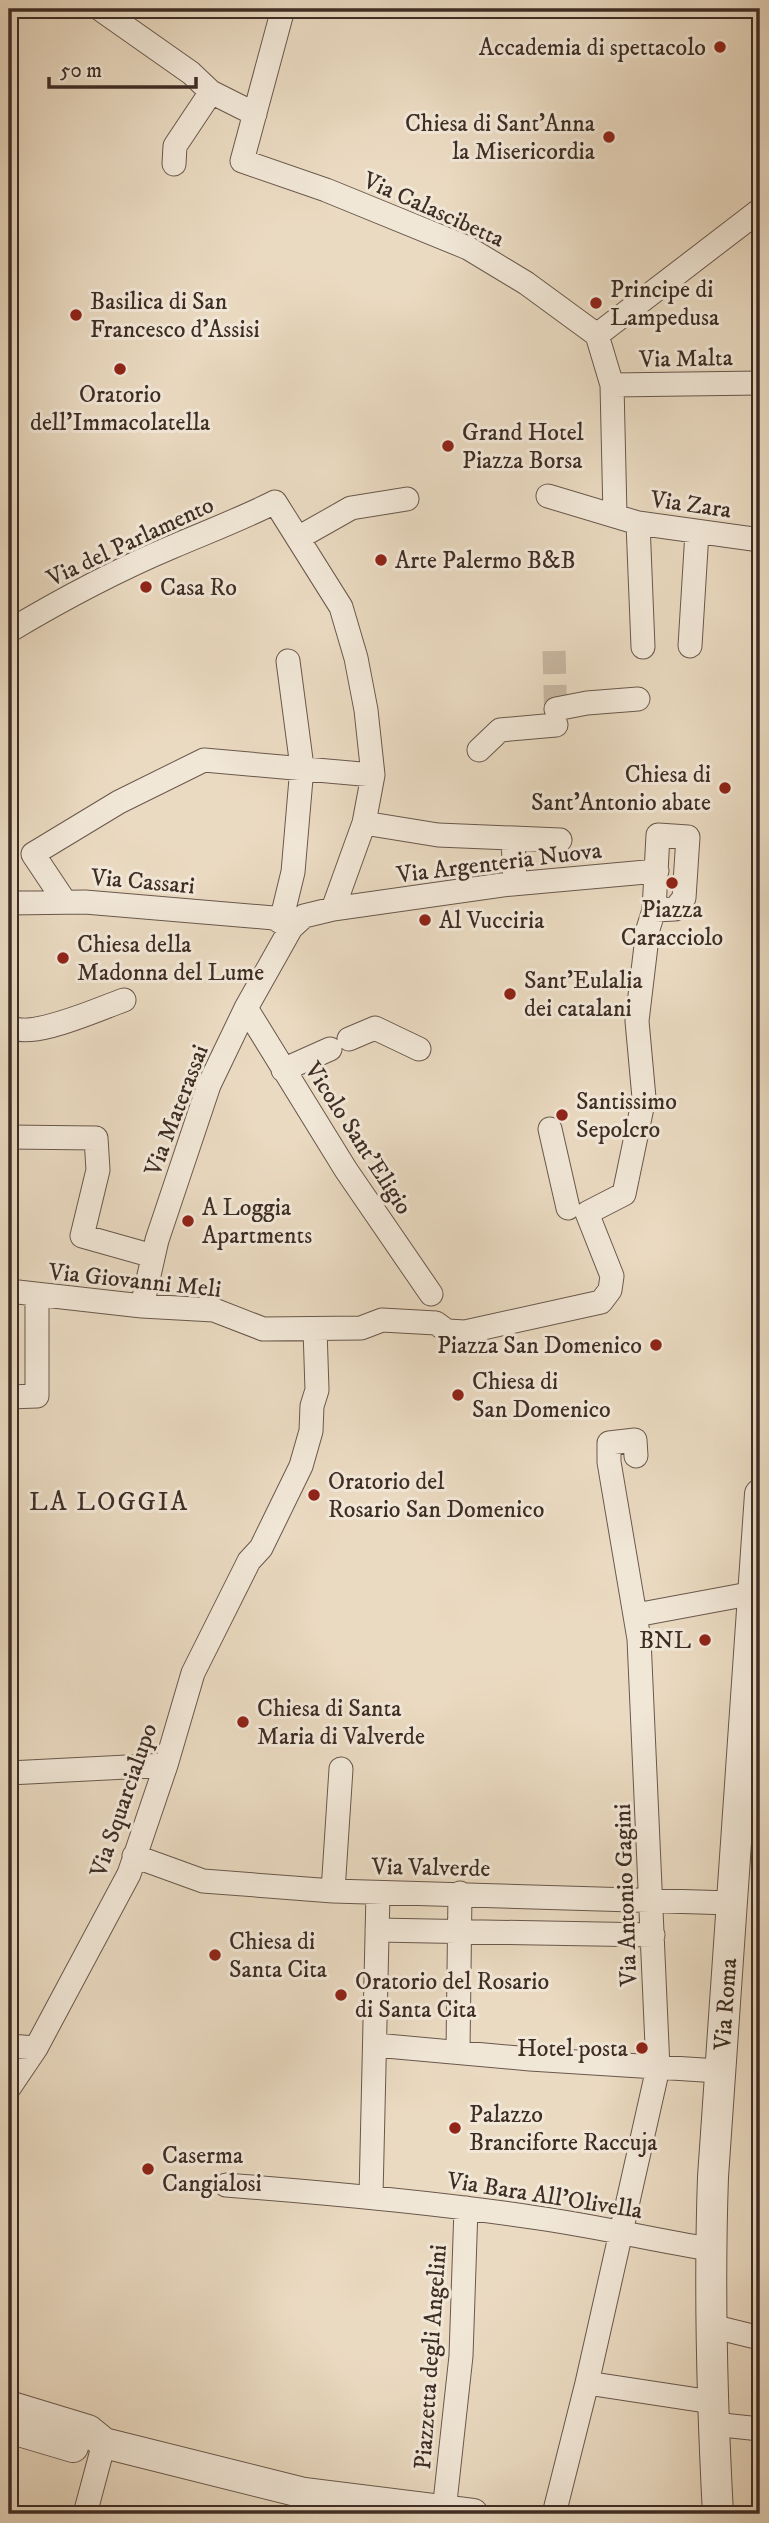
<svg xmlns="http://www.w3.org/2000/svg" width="769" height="2523" font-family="'IM FELL DW Pica',serif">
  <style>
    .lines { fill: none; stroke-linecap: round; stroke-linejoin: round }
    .minor-tunnel { stroke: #c8b7a2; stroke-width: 23; stroke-dasharray: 23 11; stroke-linecap: butt }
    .minor-casing { stroke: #69584c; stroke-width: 25 }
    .tertiary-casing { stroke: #69584c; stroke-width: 32 }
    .minor { stroke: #f1e7d7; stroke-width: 23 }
    .tertiary { stroke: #f1e7d7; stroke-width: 30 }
    .poi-dot { fill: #8f2418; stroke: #f1e7d7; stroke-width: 2.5 }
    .labels { text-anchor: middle; stroke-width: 6; stroke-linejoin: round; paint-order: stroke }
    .poi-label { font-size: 24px; fill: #3e2d25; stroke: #f1e7d7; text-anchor: start }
    .street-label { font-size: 24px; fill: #3e2d25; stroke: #f1e7d7 }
    .neighbourhood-label { font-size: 26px; letter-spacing: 2px; fill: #3e2d25; stroke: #f1e7d7 }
  </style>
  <rect width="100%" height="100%" fill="#eadac1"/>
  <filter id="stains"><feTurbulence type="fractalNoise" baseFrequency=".00286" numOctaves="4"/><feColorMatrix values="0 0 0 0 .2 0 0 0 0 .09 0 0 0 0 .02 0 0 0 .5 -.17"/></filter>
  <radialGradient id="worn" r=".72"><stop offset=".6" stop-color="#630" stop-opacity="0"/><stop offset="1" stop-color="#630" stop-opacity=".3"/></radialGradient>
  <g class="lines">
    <!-- minor-tunnel -->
    <path class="minor-tunnel" d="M554 651 556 725"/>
    <defs>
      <path id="minor" d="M100 9 191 73 211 92 255 114
        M283 9 242 161 326 190 468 248 526 283 597 335 612 385 615 515
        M174 164 175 146 211 92
        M597 335 760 210
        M612 385 760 383
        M548 496 638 523 760 540
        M638 523 643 647
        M298 538 351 508 407 499
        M9 631C61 600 115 571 172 547 207 532 241 519 275 502L341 607 356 658 366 710 373 775 364 823 333 909
        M690 646 697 532
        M288 661 302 767 293 872 283 913 291 928
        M556 709 587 703 638 699
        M479 750 500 730 556 725
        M364 823 438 835 560 840
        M513 838 515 883
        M65 902 33 854 119 802 204 760 373 775
        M9 903 85 902 274 918 291 928
        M246 1008 346 1170 431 1294
        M9 1026C30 1041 100 1008 124 1000
        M349 1039 375 1028 419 1049
        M283 1070 330 1049
        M550 1129 568 1208
        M9 1137 96 1138 98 1170 82 1236 153 1256
        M9 1291 142 1306 214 1310 263 1329 361 1328 382 1320 436 1323 447 1331 465 1332 601 1302 610 1290 612 1276 587 1213 624 1194 644 1098 637 1021 648 929 654 910 658 835 688 837 684 898 675 909 654 910
        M142 1306 157 1240 209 1085 246 1008 291 928 304 916 333 909 502 885 657 871
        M9 1397 37 1396V1295
        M636 1615 754 1593
        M9 1773 166 1765
        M134 1856 203 1881 333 1891 732 1903
        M333 1891 341 1769
        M377 1930 653 1935
        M375 2045 530 2059 719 2071
        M9 2046 36 2048
        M458 2051 460 1893
        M9 2088 36 2048 129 1874 166 1765 193 1673 249 1561 261 1548 301 1466 311 1431 312 1406 317 1390 315 1329
        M226 2185C331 2193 434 2202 538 2218 596 2226 653 2240 710 2249
        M371 2196 378 1893
        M711 2326 760 2338
        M587 2383 712 2402
        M713 2424 760 2429
        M304 2493V2514
        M444 2511 461 2356 466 2208
        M85 2514 104 2443
        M554 2514 587 2383 658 2068 639 1639 609 1462V1443L635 1440 636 1456"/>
      <path id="tertiary" d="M9 2406 88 2430 104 2443 304 2493 473 2514
        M9 2428 73 2447
        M718 2514C712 2402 709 2290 713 2177L760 1494"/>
    </defs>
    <!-- minor casing -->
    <use href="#minor" class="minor-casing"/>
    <!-- tertiary casing -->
    <use href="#tertiary" class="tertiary-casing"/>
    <!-- minor -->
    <use href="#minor" class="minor"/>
    <!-- tertiary -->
    <use href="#tertiary" class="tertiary"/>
  </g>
  <!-- markers -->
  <g class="poi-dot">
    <circle cx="720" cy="47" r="7"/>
    <circle cx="609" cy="137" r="7"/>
    <circle cx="596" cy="303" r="7"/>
    <circle cx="76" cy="315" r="7"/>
    <circle cx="120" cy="369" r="7"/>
    <circle cx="448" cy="446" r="7"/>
    <circle cx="381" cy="560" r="7"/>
    <circle cx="146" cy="587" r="7"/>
    <circle cx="725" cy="788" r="7"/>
    <circle cx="672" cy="883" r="7"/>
    <circle cx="425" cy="920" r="7"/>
    <circle cx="63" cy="958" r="7"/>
    <circle cx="510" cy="994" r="7"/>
    <circle cx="562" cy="1115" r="7"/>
    <circle cx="188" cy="1221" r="7"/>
    <circle cx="656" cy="1345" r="7"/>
    <circle cx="458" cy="1395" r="7"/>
    <circle cx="314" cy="1495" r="7"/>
    <circle cx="705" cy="1640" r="7"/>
    <circle cx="243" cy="1722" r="7"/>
    <circle cx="215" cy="1955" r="7"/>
    <circle cx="341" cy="1995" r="7"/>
    <circle cx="642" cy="2048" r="7"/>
    <circle cx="455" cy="2128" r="7"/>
    <circle cx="148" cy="2169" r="7"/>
  </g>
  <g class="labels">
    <!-- poi labels -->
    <g class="poi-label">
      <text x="706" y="55" text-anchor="end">Accademia di spettacolo</text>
      <text x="595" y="131" text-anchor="end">Chiesa di Sant'Anna<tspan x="595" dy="28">la Misericordia</tspan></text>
      <text x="610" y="297">Principe di<tspan x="610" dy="28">Lampedusa</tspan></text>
      <text x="90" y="309">Basilica di San<tspan x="90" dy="28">Francesco d'Assisi</tspan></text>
      <text x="120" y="402" text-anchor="middle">Oratorio<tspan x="120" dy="28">dell'Immacolatella</tspan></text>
      <text x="462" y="440">Grand Hotel<tspan x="462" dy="28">Piazza Borsa</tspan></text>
      <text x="395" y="568">Arte Palermo B&amp;B</text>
      <text x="160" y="595">Casa Ro</text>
      <text x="711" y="782" text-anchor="end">Chiesa di<tspan x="711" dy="28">Sant'Antonio abate</tspan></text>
      <text x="672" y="917" text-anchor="middle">Piazza<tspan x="672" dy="28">Caracciolo</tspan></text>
      <text x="439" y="928">Al Vucciria</text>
      <text x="77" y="952">Chiesa della<tspan x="77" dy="28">Madonna del Lume</tspan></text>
      <text x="524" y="988">Sant'Eulalia<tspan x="524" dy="28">dei catalani</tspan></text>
      <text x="576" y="1109">Santissimo<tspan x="576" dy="28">Sepolcro</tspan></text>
      <text x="202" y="1215">A Loggia<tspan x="202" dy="28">Apartments</tspan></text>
      <text x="642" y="1353" text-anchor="end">Piazza San Domenico</text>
      <text x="472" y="1389">Chiesa di<tspan x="472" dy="28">San Domenico</tspan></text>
      <text x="328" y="1489">Oratorio del<tspan x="328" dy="28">Rosario San Domenico</tspan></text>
      <text x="691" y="1648" text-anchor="end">BNL</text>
      <text x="257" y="1716">Chiesa di Santa<tspan x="257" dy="28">Maria di Valverde</tspan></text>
      <text x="229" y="1949">Chiesa di<tspan x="229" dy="28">Santa Cita</tspan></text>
      <text x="355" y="1989">Oratorio del Rosario<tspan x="355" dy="28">di Santa Cita</tspan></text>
      <text x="628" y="2056" text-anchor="end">Hotel posta</text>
      <text x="469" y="2122">Palazzo<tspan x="469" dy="28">Branciforte Raccuja</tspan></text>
      <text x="162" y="2163">Caserma<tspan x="162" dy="28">Cangialosi</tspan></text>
    </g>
    <!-- street labels -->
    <g class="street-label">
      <text transform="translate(434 209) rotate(24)" y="8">Via Calascibetta</text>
      <text transform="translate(686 358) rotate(-1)" y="8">Via Malta</text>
      <text transform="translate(691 504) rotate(8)" y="8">Via Zara</text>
      <text transform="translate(130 541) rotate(-25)" y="8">Via del Parlamento</text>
      <text transform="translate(499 862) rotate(-7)" y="8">Via Argenteria Nuova</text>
      <text transform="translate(143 881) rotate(5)" y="8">Via Cassari</text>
      <text transform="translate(176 1110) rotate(-69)" y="8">Via Materassai</text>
      <text transform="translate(359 1138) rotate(57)" y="8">Vicolo Sant'Eligio</text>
      <text transform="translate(135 1280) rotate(6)" y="8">Via Giovanni Meli</text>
      <text transform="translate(123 1800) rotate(-71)" y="8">Via Squarcialupo</text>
      <text transform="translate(431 1867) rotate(1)" y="8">Via Valverde</text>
      <text transform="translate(625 1895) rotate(-92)" y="8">Via Antonio Gagini</text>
      <text transform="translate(725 2004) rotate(-86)" y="8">Via Roma</text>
      <text transform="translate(545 2195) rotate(9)" y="8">Via Bara All'Olivella</text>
      <text transform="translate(430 2357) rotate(-86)" y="8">Piazzetta degli Angelini</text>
    </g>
    <!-- neighbourhood labels -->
    <g class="neighbourhood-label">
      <text x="109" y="1510">LA LOGGIA</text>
    </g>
  </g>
  <!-- margin -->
  <rect width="769" height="2523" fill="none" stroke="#eadac1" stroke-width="35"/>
  <rect x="10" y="10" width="748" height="2502" fill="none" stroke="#3e2d25" stroke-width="3.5"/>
  <rect x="18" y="18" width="734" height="2488" fill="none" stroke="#3e2d25" stroke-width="2"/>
  <!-- scale -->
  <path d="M49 77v10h147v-10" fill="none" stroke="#3e2d25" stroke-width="3.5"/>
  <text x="60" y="77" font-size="21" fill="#3e2d25" stroke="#f1e7d7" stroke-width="5" paint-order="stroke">50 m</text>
  <rect width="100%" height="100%" filter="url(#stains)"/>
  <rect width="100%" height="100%" fill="url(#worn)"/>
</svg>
